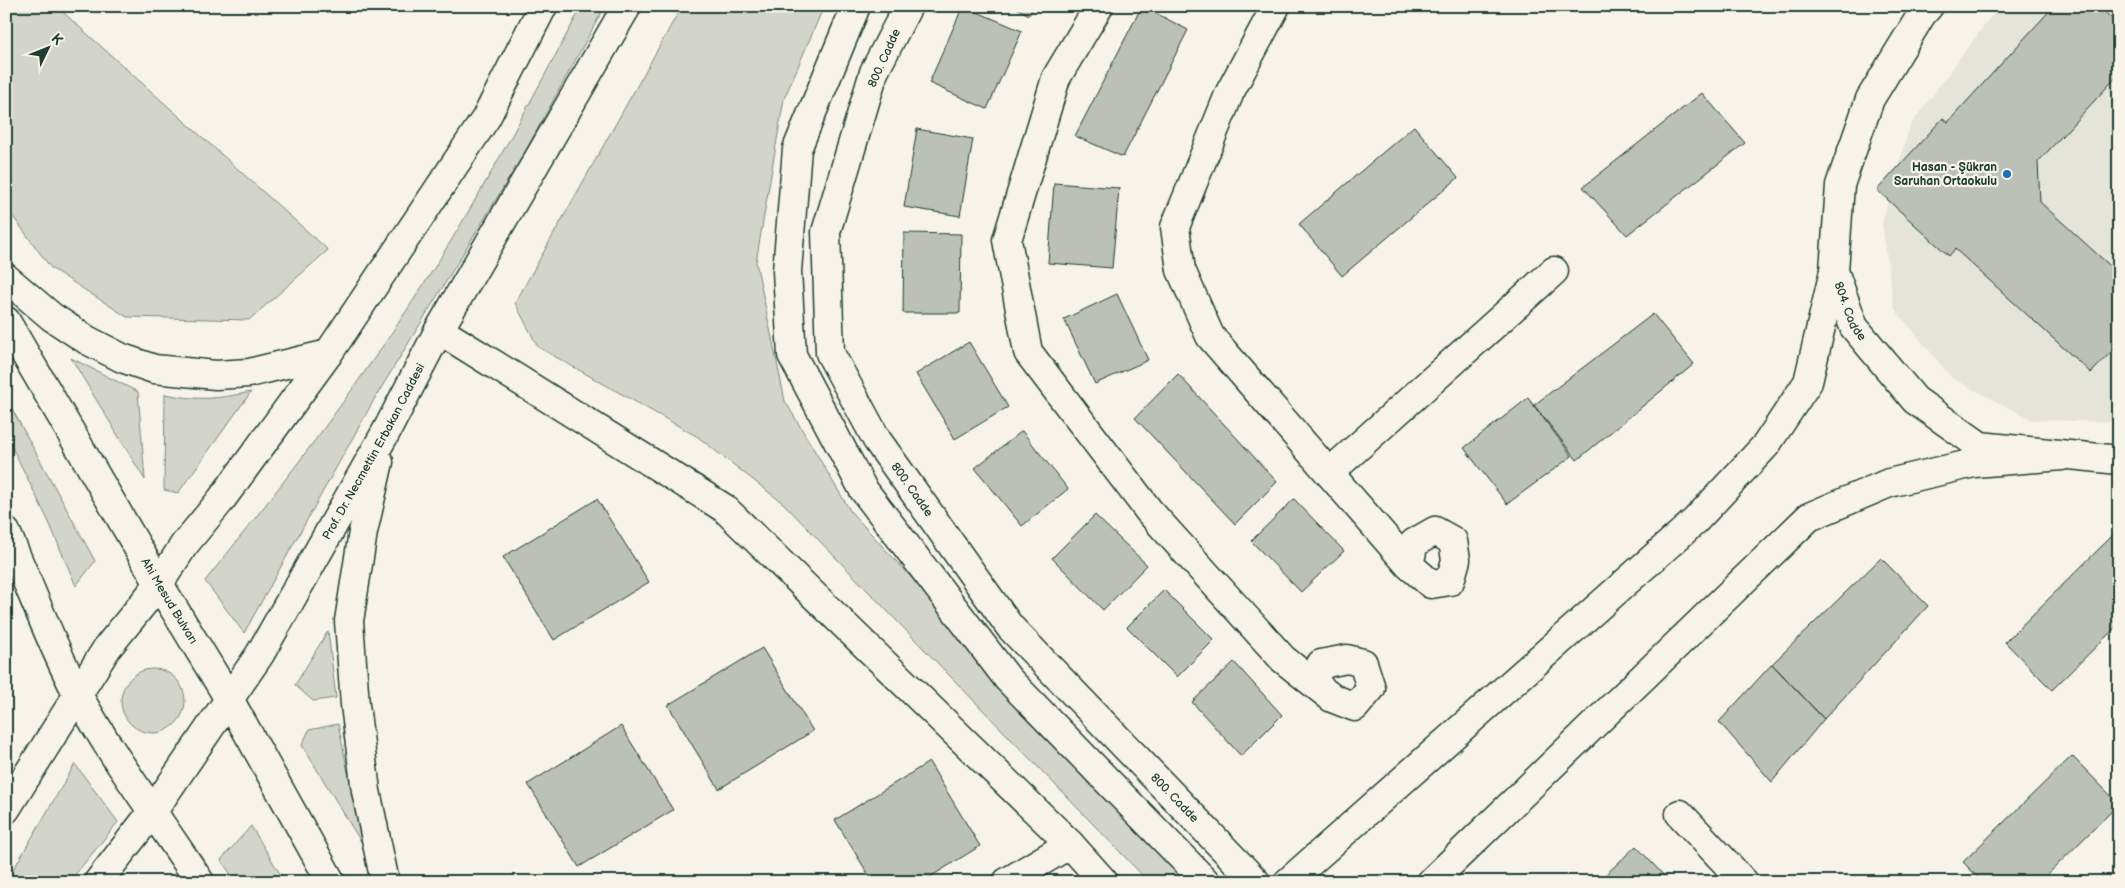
<svg xmlns="http://www.w3.org/2000/svg" width="2125" height="888" font-family="'Balsamiq Sans',sans-serif">
  <style>
    .built { fill: #e5e4d9 }
    .green { fill: #d3d5ca; stroke: #79897f }
    .building { fill: #bbc1b6; stroke: #1f3d34 }
    .lines { fill: none; stroke-linecap: round; stroke-linejoin: round }
    .minor-casing { stroke: #1f3d34; stroke-width: 31 }
    .tertiary-casing { stroke: #1f3d34; stroke-width: 31 }
    .secondary-casing { stroke: #1f3d34; stroke-width: 31 }
    .minor { stroke: #f7f3e8; stroke-width: 28 }
    .tertiary { stroke: #f7f3e8; stroke-width: 28 }
    .secondary { stroke: #f7f3e8; stroke-width: 28 }
    .poi-dot { fill: #1f6fb2; stroke: #f7f3e8; stroke-width: 2 }
    .labels { text-anchor: middle; stroke-width: 4.5; stroke-linejoin: round; paint-order: stroke }
    .street-label { font-size: 12px; fill: #1f3d34; stroke: #f7f3e8 }
    .poi-label { font-size: 12px; font-weight: bold; fill: #1f3d34; stroke: #f7f3e8; text-anchor: end }
  </style>
  <rect width="100%" height="100%" fill="#f7f3e8"/>
  <filter id="ink" filterUnits="userSpaceOnUse"><feTurbulence type="fractalNoise" baseFrequency=".02" numOctaves="2"/><feDisplacementMap in="SourceGraphic" scale="10" xChannelSelector="R" yChannelSelector="G"/><feConvolveMatrix kernelMatrix="1 2 1 2 8 2 1 2 1" color-interpolation-filters="sRGB"/></filter>
  <g filter="url(#ink)">
    <!-- built -->
    <path class="built" d="M2003 6H2119V422L2032 420 1952 378 1894 308 1882 223 1910 126 1988 20Z"/>
    <!-- green -->
    <path class="green" d="M6 6H56L328 250 249 320 127 317 51 268 6 207Z
      M582 6H605L525 152 375 398 244 633 205 581C286 481 364 379 433 270 487 184 534 95 582 6Z
      M682 6H824L784 99 756 262 785 401 851 512 1191 882H1149L784 504 698 437 538 347 515 303Z
      M71 358 138 392 145 480Z
      M251 392 178 493 164 490 165 394C200 401 216 399 251 392Z
      M6 398 95 561 76 586 48 520 6 435Z
      M328 631 336 698 313 701 295 685Z
      M121 701a32 32 0 1 1 64 0a32 32 0 1 1-64 0Z
      M338 724 363 845 302 745 309 730Z
      M75 764 118 822 69 882H6Z
      M251 826 285 882H236L221 860Z"/>
    <!-- building -->
    <path class="building" d="M963 6 1022 31 987 109 929 83Z
      M1013 6H1034L1029 15Z
      M1142 6 1188 30 1123 157 1075 136Z
      M2054 6H2098L2119 25V74L2038 162 2040 202 2119 274V344L2091 373 1955 249 1949 256 1877 190 1943 118 1948 122Z
      M1702 93 1745 143 1627 235 1583 187Z
      M1414 126 1458 178 1342 276 1299 224Z
      M917 129 973 139 960 216 904 207Z
      M1054 183 1119 188 1112 268 1048 263Z
      M904 233 961 234 960 313H903Z
      M1117 294 1148 360 1095 384 1064 319Z
      M1653 314 1694 364 1577 460 1534 405Z
      M969 342 1008 407 955 439 916 374Z
      M1178 374 1277 482 1235 524 1135 418Z
      M1528 398 1572 456 1507 504 1464 448Z
      M1022 431 1068 489 1022 526 975 468Z
      M597 499 649 582 554 640 503 557Z
      M1294 499 1344 551 1301 592 1251 541Z
      M1095 515 1147 565 1103 610 1052 558Z
      M2113 535 2119 542V624L2052 690 2005 642Z
      M1881 558 1928 606 1824 719 1772 664Z
      M1164 590 1214 640 1177 677 1127 627Z
      M762 648 813 731 719 789 668 705Z
      M1234 662 1282 715 1241 756 1192 702Z
      M1772 664 1824 719 1772 782 1719 722Z
      M621 726 673 810 579 867 528 784Z
      M2072 756 2119 804 2040 882H1982L1963 862Z
      M929 762 980 846 922 882H873L835 820Z
      M1636 846 1670 882H1598Z"/>
    <g class="lines">
      <defs>
        <g id="minor">
          <path d="M1099 6 1056 78 1007 240 1028 352 1149 511 1283 659 1332 698 1355 707 1371 688 1363 663 1347 659 1321 664 1313 683"/>
          <path d="M1276 6 1230 92 1175 227 1181 270 1210 336 1409 565 1431 584 1450 581 1456 560 1453 541 1435 531 1414 543 1409 565"/>
          <path id="s1" d="M1929 6 1922 14 1870 99 1840 185 1834 271 1854 327 1915 400 1980 446 2119 460"/>
          <path d="M439 330 724 508 1070 844 1104 882"/>
          <path d="M1329 473 1554 271"/>
          <path d="M1680 814 1744 882"/>
          <path d="M1007 882 1070 844"/>
          <path d="M1288 882 1695 521 1766 445 1808 382 1834 271"/>
          <path d="M1431 882 1809 517 1889 483 1974 463 2062 456"/>
        </g>
        <g id="tertiary">
          <path d="M856 6 797 149 787 271 792 355 863 489 1008 679 1206 882"/>
          <path id="s2" d="M908 6 874 72 826 232 830 353 877 440 1010 627 1256 882"/>
        </g>
        <g id="secondary">
          <path d="M6 278 52 317 87 340 122 358 154 369 216 375 249 373 328 354"/>
          <path id="s3" d="M6 321 159 584 229 699 331 882"/>
          <path d="M379 462 363 532 349 621 355 705 366 791 385 882"/>
          <path d="M6 532C30 586 50 642 77 693 113 759 159 819 200 882"/>
          <path d="M6 809 107 648 159 584 184 545 221 500 328 354 486 118 543 6"/>
          <path id="s4" d="M98 882 153 811 260 654 386 432 439 330 627 6"/>
        </g>
      </defs>
      <!-- minor casing -->
      <use href="#minor" class="minor-casing"/>
      <!-- tertiary casing -->
      <use href="#tertiary" class="tertiary-casing"/>
      <!-- secondary casing -->
      <use href="#secondary" class="secondary-casing"/>
      <!-- minor -->
      <use href="#minor" class="minor"/>
      <!-- tertiary -->
      <use href="#tertiary" class="tertiary"/>
      <!-- secondary -->
      <use href="#secondary" class="secondary"/>
    </g>
  </g>
  <!-- markers -->
  <circle class="poi-dot" cx="2007" cy="174" r="5"/>
  <g class="labels">
    <!-- street labels -->
    <g class="street-label">
      <text transform="translate(884 58) rotate(-66)" y="4">800. Cadde</text>
      <text dy="4" stroke="none"><textPath href="#s1" startOffset="331">804. Cadde</textPath></text>
      <text dy="4" stroke="none"><textPath href="#s4" startOffset="512">Prof. Dr. Necmettin Erbakan Caddesi</textPath></text>
      <text dy="4" stroke="none"><textPath href="#s2" startOffset="522">800. Cadde</textPath></text>
      <text dy="4" stroke="none"><textPath href="#s3" startOffset="324">Ahi Mesud Bulvarı</textPath></text>
      <text dy="4" stroke="none"><textPath href="#s2" startOffset="928">800. Cadde</textPath></text>
    </g>
    <!-- poi labels -->
    <g class="poi-label">
      <text x="1997" y="171">Hasan - Şükran<tspan x="1997" dy="14">Saruhan Ortaokulu</tspan></text>
    </g>
  </g>
  <!-- margin -->
  <rect width="2125" height="888" fill="none" stroke="#f7f3e8" stroke-width="25"/>
  <rect x="12" y="12" width="2100" height="863" fill="none" stroke="#1f3d34" stroke-width="2" filter="url(#ink)"/>
  <!-- north arrow -->
  <g transform="translate(48 48) rotate(47)" stroke="#f7f3e8" stroke-width="4" paint-order="stroke">
  <path d="M0-4L9 19L0 12L-9 19Z" fill="#1f3d34"/>
  <text y="-8" font-size="14" font-weight="bold" text-anchor="middle" fill="#1f3d34">K</text>
  </g>
</svg>
